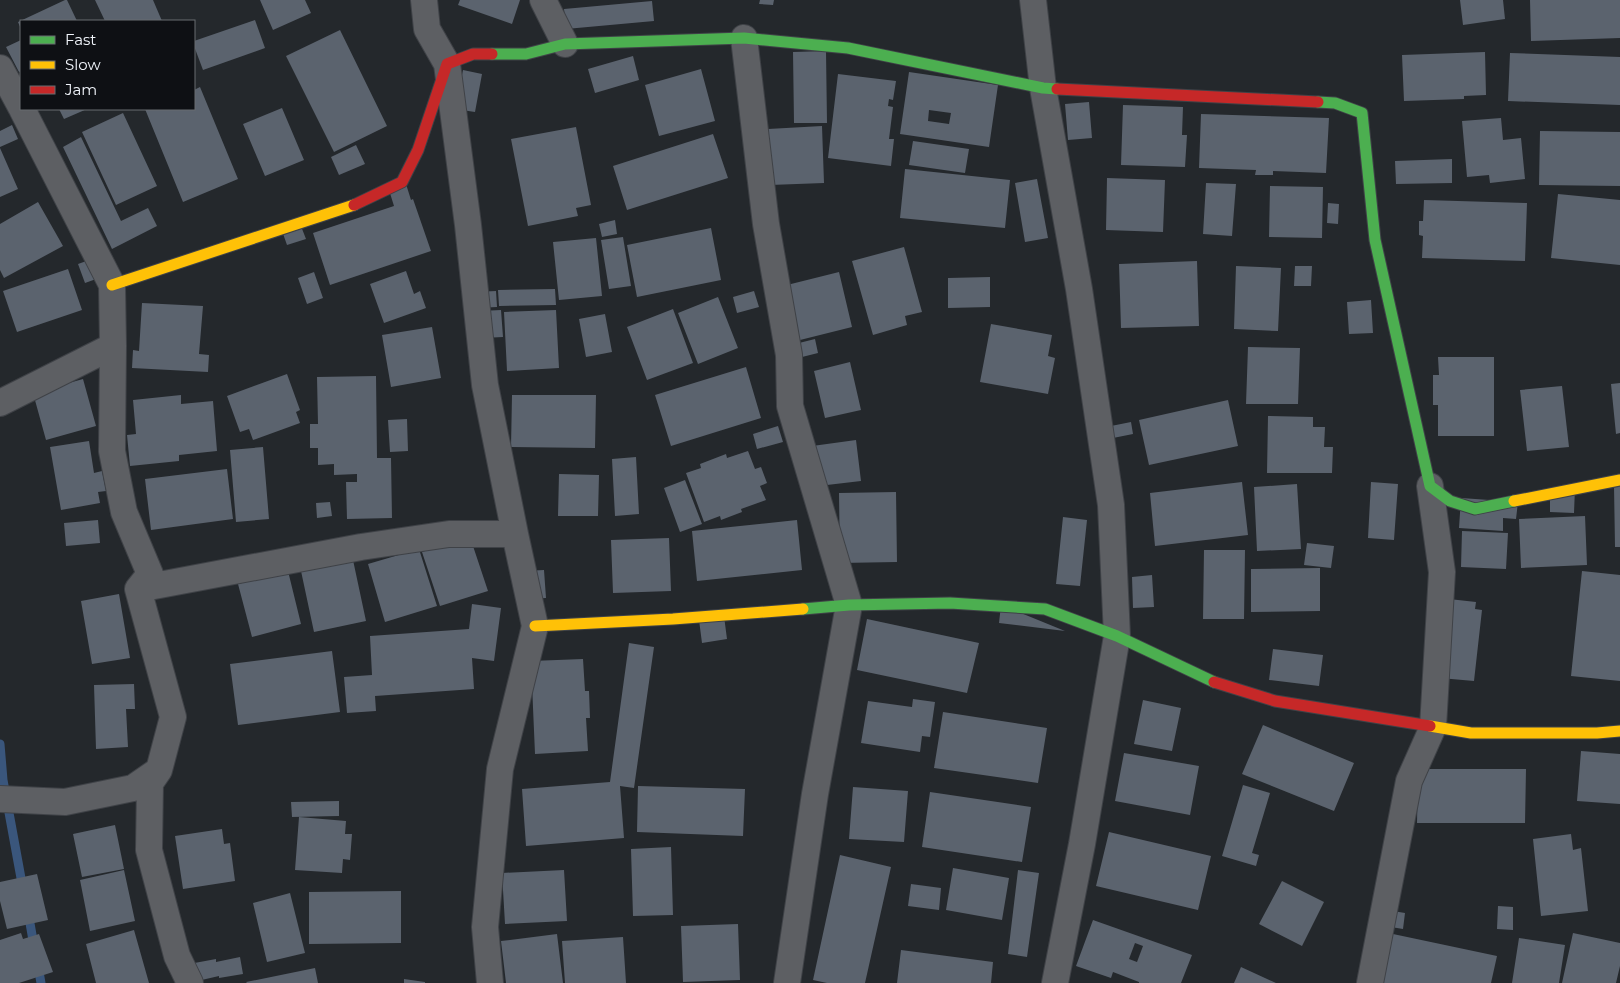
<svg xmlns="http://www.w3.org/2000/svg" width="1620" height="983" font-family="Montserrat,sans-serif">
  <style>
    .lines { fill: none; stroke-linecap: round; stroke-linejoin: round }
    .stream { stroke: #3a567c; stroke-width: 9 }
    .building { fill: #5b636e; fill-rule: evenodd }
    .street-casing { stroke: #3f4247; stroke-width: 28 }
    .fast-casing { stroke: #3f4247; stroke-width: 13 }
    .slow-casing { stroke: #3f4247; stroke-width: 13 }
    .jam-casing { stroke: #3f4247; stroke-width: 13 }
    .street { stroke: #5d5f63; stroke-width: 26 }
    .fast { stroke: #4caf50; stroke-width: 11 }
    .slow { stroke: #ffc107; stroke-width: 11 }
    .jam { stroke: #c62828; stroke-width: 11 }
  </style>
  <rect width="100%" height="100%" fill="#24282c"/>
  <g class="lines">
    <!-- stream -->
    <path class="stream" d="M0 744 3 780 23 889
      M28 912 34 946
      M38 966 41 983"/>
  </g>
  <!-- building -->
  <path class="building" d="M65 0H67L77 21H21V29L18 22Z
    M95 0H153L162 21H105Z
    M260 0H305L311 13 273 30Z
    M460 0H520L512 24 458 5Z
    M760 0H774L773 5 759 4Z
    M1460 0H1503L1505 19 1463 25Z
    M1530 0H1620V38L1531 41Z
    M652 1 654 21 566 29 564 9Z
    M255 20 265 48 203 70 194 46V41Z
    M340 30 387 126 334 152 286 56Z
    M21 40V71L19 72 6 47Z
    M826 51 827 123H794L793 52Z
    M1485 52 1486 95 1464 96V99L1404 101 1402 55Z
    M1510 53 1620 57V105L1508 101Z
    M633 56 639 80 595 93 588 69Z
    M701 69 715 121 659 136 645 85Z
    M463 70 482 74 475 112 455 109Z
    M909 72 998 85 989 147 900 134ZM929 110 951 113 949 124 928 121Z
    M838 74 896 81 893 100 889 99 888 106 893 107 889 139H894L891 166 828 158Z
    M200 87 238 179 183 202 145 109H194V90Z
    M1089 102 1092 138 1068 140 1065 104Z
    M1123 105 1183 107 1182 135H1187L1185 167 1121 165Z
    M282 108 304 160 265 176 243 124Z
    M59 109H87L64 119Z
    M123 113 157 186 116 205 82 132Z
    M1201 114 1329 118 1326 173 1273 171V175H1255L1256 170 1199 168Z
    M1501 118 1503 140 1521 138 1525 179 1490 183 1489 175 1467 177 1462 121Z
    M12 125 18 139 0 147V131Z
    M822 126 824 183 770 185 768 129Z
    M576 127 591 205 576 208 578 216 528 226 511 139Z
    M1540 131 1620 132V186L1539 185Z
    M713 134 728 178 627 210 613 166Z
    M81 137 121 221 148 208 157 226 112 249 63 147Z
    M913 141 969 149 965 173 909 165Z
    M356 145 365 164 339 175 331 157Z
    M0 148 18 189 0 197Z
    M1452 159V183L1396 184 1395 161Z
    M905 169 1010 180 1005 228 900 218Z
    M1107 178 1165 180 1163 232 1106 230Z
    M1037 179 1048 238 1025 242 1015 183Z
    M1206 183 1236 184 1232 236 1203 234Z
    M406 184 411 200 413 199 431 251 330 285 313 233 394 206 389 190Z
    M1270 186 1323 187 1322 238 1269 237Z
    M1558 194 1620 200V265L1551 258Z
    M1424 200 1527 203 1525 261 1422 258 1423 236 1419 235V221H1423Z
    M38 202 63 246 4 278 0 270V224Z
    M1328 203 1339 204 1338 224 1327 223Z
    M615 220 617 234 602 237 599 224Z
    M299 221 306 239 287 245 281 228Z
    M711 228 721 280 637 297 627 245Z
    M623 237 631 286 609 289 601 240Z
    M596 238 602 296 559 300 553 242Z
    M904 247 922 312 905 316 907 325 873 335 852 261Z
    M92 259 99 278 85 283 78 264Z
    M1197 261 1199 326 1121 328 1119 264Z
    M1236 266 1281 268 1278 331 1234 329Z
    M1295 266H1312L1311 286H1294Z
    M68 269 82 310 17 332 3 291Z
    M406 271 414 294 420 291 426 308 384 323 370 284Z
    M314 272 323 298 307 304 298 278Z
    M839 272 852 327 796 341 783 286Z
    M990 277V307L948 308V278Z
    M555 289 556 305 499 306 498 290Z
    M496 291 497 307 476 308 475 292Z
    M754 291 759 307 737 313 733 297Z
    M718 297 738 348 698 364 678 313Z
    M1371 300 1373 333 1349 334 1347 302Z
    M142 303 203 306 199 354 209 355 208 372 132 368 133 350 139 351Z
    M673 309 693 363 647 380 627 327Z
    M501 310 503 337 483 338 481 311Z
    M556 310 559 368 507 371 504 312Z
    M605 314 612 352 586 357 579 319Z
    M991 324 1052 335 1048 356 1055 358 1048 394 980 382Z
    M432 327 441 378 391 387 382 335Z
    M815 339 818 353 798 358 795 344Z
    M1248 347 1300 348 1298 404H1246Z
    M1438 357H1494V436H1438V405H1433V375H1439Z
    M850 362 861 410 825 418 814 371Z
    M746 367 761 418 671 446 655 395Z
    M287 374 300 410 296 412 300 423 253 440 249 429 240 432 227 396Z
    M376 376 377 458H391L392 518 347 519 346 482H357V474L334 475V464L318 465V448H310V424H318L317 377Z
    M83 379 96 426 46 440 33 393Z
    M1620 383V433L1616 434 1611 384Z
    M1562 386 1569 447 1527 451 1520 390Z
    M181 395V404L213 401 217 451 179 455V461L130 466 127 435 136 434 133 400Z
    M512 395H596L595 448 511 447Z
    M1228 400 1238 446 1149 465 1139 420Z
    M1268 416 1313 417V427H1325L1324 447H1333L1332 473H1267Z
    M407 419 408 451 390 452 388 420Z
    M1131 422 1133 434 1113 438 1111 426Z
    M778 426 783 442 757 449 753 434Z
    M856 440 861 481 810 487 805 447Z
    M89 441 94 473 102 471 106 491 98 492 100 503 61 510 50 447Z
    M263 447 269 519 236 522 230 450Z
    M748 451 755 469 761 467 767 483 760 486 766 500 741 509 742 512 721 520 720 516 704 522 686 473 701 468 700 464 726 454 727 458Z
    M636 457 639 514 615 516 612 459Z
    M227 469 233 519 151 530 145 479Z
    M559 474 599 475 598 516H558Z
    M685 480 702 524 680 532 664 488Z
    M1242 482 1248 535 1155 546 1150 493Z
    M1371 482 1398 484 1394 540 1368 538Z
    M1297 484 1301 549 1257 551 1254 487Z
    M1614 486H1620V547H1615Z
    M1550 488H1575L1574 513 1550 512Z
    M896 492 897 562 840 563 839 493Z
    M1461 498 1518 502 1516 519 1503 518V531L1459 528Z
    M330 502 332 516 317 518 316 503Z
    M1585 516 1587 565 1521 568 1519 519Z
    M1063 517 1087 520 1080 586 1056 584Z
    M98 520 100 543 66 546 64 523Z
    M797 520 802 570 697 581 692 531Z
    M1462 531 1508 533 1506 569 1461 567Z
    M470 537 488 591 440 606 422 552Z
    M669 538 671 591 613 593 611 540Z
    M1307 543 1334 546 1331 568 1304 565Z
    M419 549 437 606 385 622 368 564Z
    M1204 550H1245L1244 619H1203Z
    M353 560 366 621 314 632 301 571Z
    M1320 568V611L1251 612V569Z
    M544 570 546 598 528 599 525 571Z
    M288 571 301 624 252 637 238 584Z
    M1582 571 1620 575V681L1571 676Z
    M1152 575 1154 607 1133 608 1132 577Z
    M119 594 130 658 92 664 81 601Z
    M1449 599 1476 602 1475 609 1482 610 1474 681 1440 678Z
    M472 604 501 608 494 661 472 658 474 689 375 696 376 711 347 713 344 677 372 675 370 636 469 629Z
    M1001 605 1065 631 999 623Z
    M724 616 727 639 702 643 699 620Z
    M867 619 979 643 967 693 857 670Z
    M629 643 654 647 634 788 620 786 624 838 526 846 522 789 610 782Z
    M1273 649 1323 655 1319 686 1269 680Z
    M332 651 340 712 238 725 230 664Z
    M583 659 585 691H589L590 718H586L588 751 535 754 531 661Z
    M134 684 135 709H126L128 747 96 749 94 685Z
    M913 699 935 702 930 737 922 736 920 752 861 743 868 701 912 707Z
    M1143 700 1181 708 1172 751 1134 744Z
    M943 712 1047 728 1038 783 934 768Z
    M1263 725 1354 763 1334 811 1242 774Z
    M1581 751 1620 754V804L1577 801Z
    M1124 753 1199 766 1190 815 1115 801Z
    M1418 769H1526L1525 823H1417Z
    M1243 785 1270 793 1252 853 1259 855 1256 866 1222 856Z
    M638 786 745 789 743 836 637 832Z
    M853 787 908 791 904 842 849 839Z
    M930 792 1031 807 1022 862 922 847Z
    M339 801V816L292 817 291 802Z
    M299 817 346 821 345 834H352L350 860 343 859 342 873 295 870Z
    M115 825 124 869 82 877 73 834Z
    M222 829 224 844 230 843 235 881 183 889 175 836Z
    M1109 832 1211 856 1198 910 1096 886Z
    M1571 834 1573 850 1581 848 1588 911 1541 916 1533 839Z
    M671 847 673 915 633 916 631 849Z
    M840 855 891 867 865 983H827L813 980Z
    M953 868 1009 878 1002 920 946 910Z
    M124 870 135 921 90 931 80 880Z
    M564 870 567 921 505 924 502 873Z
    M1018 870 1039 873 1027 957 1008 954Z
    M37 874 48 920 7 929 0 901V882Z
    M1282 881 1324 902 1302 946 1259 924Z
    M911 884 941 888 939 910 908 906Z
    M401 891V943L309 944V892Z
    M290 893 305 953 267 962 253 903Z
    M1498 906 1513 907V930L1497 929Z
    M1387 910 1405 913 1403 929 1385 926Z
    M1093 920 1192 955 1181 983H1139V982L1113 972 1111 978 1076 966ZM1135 943 1143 946 1137 962 1129 959Z
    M738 924 740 980 683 982 681 926Z
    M134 930 149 983H96L86 944Z
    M21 933 23 939 39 934 53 972 19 983H0V940Z
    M1573 933 1620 943V966L1616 983H1562Z
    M557 934 563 983H506L501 941Z
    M1393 934 1497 956 1491 983H1382Z
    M623 937 626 983H565L562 941Z
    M1519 938 1565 945 1559 983H1512Z
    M901 950 993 962 991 983H897Z
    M240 957 243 974 219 978V976L193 982 189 964 216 959V962Z
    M1241 967 1276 983H1234Z
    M315 968 318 983H247L246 982Z
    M404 979 425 982V983H404Z"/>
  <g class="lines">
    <defs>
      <path id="street" d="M424 0 427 29 447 64 468 225 485 385 515 534 535 626 500 769 485 927 490 983
        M543 0 565 44
        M1033 0 1043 88 1079 289 1111 505 1117 636 1082 844 1055 983
        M744 38 766 224 789 355 790 406 849 605 815 794 787 983
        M0 68 21 107
        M22 109 112 285 113 346 112 451 124 512 150 574 138 589 173 717 159 770 150 783 149 850 177 956 190 983
        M0 403 113 346
        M138 589 361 547 449 534H515
        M0 799 65 802 133 788 159 770
        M1370 983 1409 781 1433 727 1442 572 1430 486"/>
      <path id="fast" d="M492 54H526L565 44 744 38 848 48 1043 88 1057 89
        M1318 102 1335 103 1362 113 1375 240 1430 486 1450 501 1475 509 1514 501
        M803 609 849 605 950 603 1045 609 1117 636 1214 682"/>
      <path id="slow" d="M112 285 354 205
        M1514 501 1620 480
        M535 626 673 619 803 609
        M1430 726 1471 733H1597L1620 731"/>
      <path id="jam" d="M1057 89 1318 102
        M354 205 402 182 418 150 447 64 473 54H492
        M1214 682 1275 701 1430 726"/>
    </defs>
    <!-- street casing -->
    <use href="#street" class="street-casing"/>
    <!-- fast casing -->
    <use href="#fast" class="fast-casing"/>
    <!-- slow casing -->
    <use href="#slow" class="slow-casing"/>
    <!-- jam casing -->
    <use href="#jam" class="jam-casing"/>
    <!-- street -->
    <use href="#street" class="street"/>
    <!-- fast -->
    <use href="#fast" class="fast"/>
    <!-- slow -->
    <use href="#slow" class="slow"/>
    <!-- jam -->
    <use href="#jam" class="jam"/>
  </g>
  <!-- legend -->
  <rect x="20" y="20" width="175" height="90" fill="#0e1014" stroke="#696c70"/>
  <rect x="30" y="36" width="25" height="8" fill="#4caf50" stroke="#696c70"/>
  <text x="65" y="45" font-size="15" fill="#f1f5fb">Fast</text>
  <rect x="30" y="61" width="25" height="8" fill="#ffc107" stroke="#696c70"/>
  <text x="65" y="70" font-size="15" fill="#f1f5fb">Slow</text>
  <rect x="30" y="86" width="25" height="8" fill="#c62828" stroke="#696c70"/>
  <text x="65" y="95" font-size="15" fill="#f1f5fb">Jam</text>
</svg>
